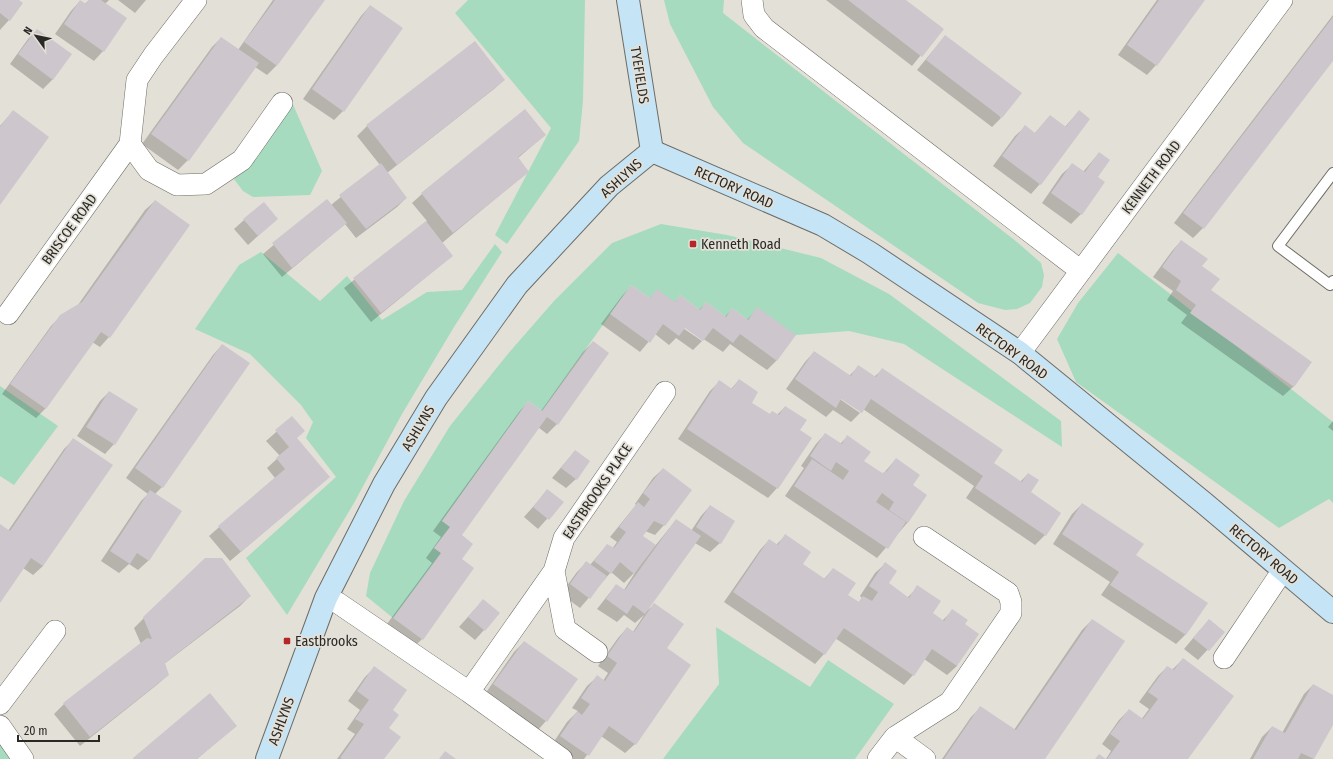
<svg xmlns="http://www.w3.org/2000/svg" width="1333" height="759" font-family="'Fira Sans Condensed',sans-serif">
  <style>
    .green { fill: #a6dbbf }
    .shadow { fill: #0003 }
    .building { fill: #cdc6cc }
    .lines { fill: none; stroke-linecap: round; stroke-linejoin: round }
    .lane-casing { stroke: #6e6c65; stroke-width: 12 }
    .street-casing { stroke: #6e6c65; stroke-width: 22 }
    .secondary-casing { stroke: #6e6c65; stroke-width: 24 }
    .lane { stroke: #fff; stroke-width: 10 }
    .street { stroke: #fff; stroke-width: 21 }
    .secondary { stroke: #c5e4f6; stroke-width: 22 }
    .poi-dot { fill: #b62626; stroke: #e3e0d8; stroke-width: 1.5 }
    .labels { text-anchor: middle; stroke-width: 3.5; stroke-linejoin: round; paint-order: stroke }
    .street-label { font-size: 14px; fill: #2a2926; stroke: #e3e0d8 }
    .poi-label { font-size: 14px; fill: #2a2926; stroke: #e3e0d8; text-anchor: start }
  </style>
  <rect width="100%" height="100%" fill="#e3e0d8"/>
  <!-- green -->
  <path class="green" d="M468 0H585L583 101 579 141 507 244 495 235 551 128 455 13Z
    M664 0H724L723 13 1017 242 1041 263 1044 275 1042 287 1030 303 1017 309 1005 310 978 303 743 143 713 107 670 24Z
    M291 100 322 171 310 195 253 197 243 191 234 179Z
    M661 224 727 235 821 258 889 294 1061 421 1062 447 904 344 849 331 796 335 748 320 732 308 726 317 706 302 700 310 680 295 675 302 650 298 631 285 542 411 528 401 442 521 450 527 434 548 441 553 393 618 366 596 370 573 404 501 450 426 507 355 554 301 612 243Z
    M495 244 502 252 454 327 402 414 354 503 287 615 246 558 336 477 306 438 313 422 301 405 250 354 195 329 239 265 261 252 320 301 347 276 382 320 427 292 462 290Z
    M1118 253 1333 422V503L1329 499 1279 528 1076 382 1057 339 1078 303Z
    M0 386 58 426 14 485 0 476Z
    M716 627 810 687 828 660 894 704 855 759H663L719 684Z
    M0 737 16 759H0Z"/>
  <!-- shadow -->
  <path class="shadow" d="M0 0H17L9 20 0 30Z
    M89 0H109L105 4 126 19 103 51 94 61 55 34 71 11 80 1 85 4Z
    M118 0H146L135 13Z
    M273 0H323L276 66 267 75 255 67 188 160 178 170 142 144 212 47 221 38 238 50Z
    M826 0H904L942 29 912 66Z
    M1157 0H1203L1156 65 1147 75 1118 55Z
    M370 6 343 111 334 120 303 99 361 16Z
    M1333 15V59L1203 228 1193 238 1174 223Z
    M37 30 53 79 43 89 10 64 28 39Z
    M945 36 1001 118 992 127 917 70Z
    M504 80 494 89 387 173 406 198 397 207 356 238 345 224 282 277 263 254 327 200 331 205 380 165 357 136 367 126Z
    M13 111 0 203V126Z
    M1079 111 1089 119 1040 184 1031 194 993 166 1015 136 1025 127 1034 134 1050 116 1065 127Z
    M545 135 518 158 528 172 442 243 452 256 371 322 344 288 427 221 412 203 422 194Z
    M1099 153 1096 177 1081 214 1071 224 1042 203 1062 174 1072 165 1083 172Z
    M155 201 189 225 109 337 100 347 92 342 45 409 36 418 2 394 51 326 61 316 78 305 145 210Z
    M277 219 248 245 234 229 244 220Z
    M1181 241 1201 267 1210 290 1310 362 1293 387 1283 396 1181 323 1187 315 1167 300 1173 291 1153 277 1172 251Z
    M631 286 649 299 657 291 674 303 680 296 699 310 706 303 725 317 732 309 747 320 757 309 794 335 776 361 767 370 730 344 723 352 681 324 680 326 702 341 693 350 676 338 669 345 655 334 640 352 601 324 622 296Z
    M593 342 557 424 547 434 538 427 460 535 461 559 422 639 413 648 384 628 432 563 426 558 441 537 433 531 519 412 528 402 541 411 583 352Z
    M222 345 162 487 155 494 181 511 148 561 138 570 129 564 119 573 101 561 141 501 148 494 126 478 213 355Z
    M814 352 849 376 859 366 874 377 883 369 993 464 1020 482 1028 474 1029 492 1060 513 1045 535 1035 545 966 498 974 486 863 409 860 413V411L838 396 837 397 860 413 851 422 833 410 826 417 786 389 805 362Z
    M739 380 751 403 769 415 772 412 777 415 785 407 799 430 811 438 777 488 768 498 678 439 710 391 720 381 731 389Z
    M109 392 114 444 105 454 77 436 100 401Z
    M292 418 296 439 329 477 230 561 209 536 275 478 267 468 280 456 266 441Z
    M1333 421V431L1328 427Z
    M825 434 840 444 847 437 863 461 883 474 896 459 912 485 908 522 877 558 785 496 804 468 801 466 816 444Z
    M73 440 43 566 33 575 23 568 0 602V525L8 531 64 449Z
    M575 451 576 479 566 488 552 478Z
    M663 469 664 525 655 535 645 531 642 536 655 546 676 520 691 531 701 516 710 506 720 543 710 552 695 543 645 612 654 605 666 648 635 744 625 753 601 736 584 759H570L551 746 567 722 578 711 572 708 587 686 597 677 603 681 608 673 598 666 618 638 627 628 633 632 644 615 635 623 624 615 617 622 597 609 616 585 624 590 636 571 624 583 611 572 580 608 561 594 577 572 586 563 590 565 607 545 612 549 617 542 610 537 636 505 635 504 653 478Z
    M547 491 562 502 538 529 524 517Z
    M1082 504 1134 556 1206 604 1185 635 1176 644 1101 595 1110 582 1053 544 1072 514Z
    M785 536 802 564 824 579 833 569 847 595 858 603 862 598 860 596 875 573 885 564 887 584 907 598 918 587 931 613 942 621 953 610 963 624 957 666 947 675 924 659 913 675 904 685 835 638 824 654 815 664 724 602 760 550 769 540 776 545Z
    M250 596 240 606 164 664 168 675 158 684 80 746 54 714 64 704 141 644 134 628 144 618Z
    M474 610 484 630 475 640 459 627Z
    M1092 620 1044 759H942L971 717 981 707 1014 730 1082 630Z
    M1200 630 1224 632 1198 660 1184 649Z
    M524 642 546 721 537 731 485 694 514 652Z
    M1183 659 1187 759H1106L1111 751 1102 744 1119 720 1129 710 1141 720 1149 709 1139 702 1158 676 1167 667 1172 670Z
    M374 668 391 710 383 759H337L355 734 347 729 360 710 348 701 365 677Z
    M1313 685 1333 696V723L1313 759H1250L1262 737 1272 727 1282 733 1304 694Z
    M235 726 197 759H133L134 758Z"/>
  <!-- building -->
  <path class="building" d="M0 0H19L23 3 10 21 0 13Z
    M80 0 86 4 89 0H101L127 18 104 52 64 24Z
    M275 0H325L277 66 244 42Z
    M848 0H906L944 29 922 57Z
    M1159 0H1205L1157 66 1127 45Z
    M370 5 403 28 344 112 312 89Z
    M1333 17V61L1204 229 1183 213Z
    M37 29 72 54 53 80 18 54Z
    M945 35 1022 93 1002 118 926 60Z
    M221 37 259 63 189 161 151 134Z
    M475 41 505 80 397 165 366 125Z
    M525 109 546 135 518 157 529 172 453 233 421 193Z
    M13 110 49 137 0 205V127Z
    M1079 110 1090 119 1041 185 1002 156 1025 125 1035 133 1050 115 1066 127Z
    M1099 152 1110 160 1098 177 1105 182 1082 215 1051 193 1072 163 1085 172Z
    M381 163 407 198 366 229 339 195Z
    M327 199 347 223 292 268 272 243Z
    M155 200 190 225 110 338 101 332 46 409 10 384 60 315 82 302Z
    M264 202 278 219 258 236 243 219Z
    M426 221 453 256 381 313 353 278Z
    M1181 240 1208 259 1202 266 1220 279 1211 290 1312 362 1294 387 1190 313 1196 305 1176 290 1181 281 1162 267Z
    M631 285 650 298 657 289 675 302 680 295 700 310 706 302 726 317 732 308 748 320 757 307 796 335 777 361 740 334 733 343 713 328 703 341 685 328 679 336 663 324 650 343 610 314Z
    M593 341 609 353 558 425 547 417 462 535 473 544 462 559 474 568 423 640 393 618 441 553 434 548 450 527 442 521 528 401 542 411Z
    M222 344 250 363 163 488 135 468Z
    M814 351 851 376 858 365 876 377 882 368 1003 450 994 463 1022 482 1028 473 1039 480 1031 492 1061 513 1046 536 975 488 983 476 871 399 862 413 841 399 836 408 795 379Z
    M739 379 758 392 752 403 770 414 772 411 779 415 785 406 807 420 800 430 812 438 778 489 687 429 719 380 732 389Z
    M109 391 138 409 115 445 86 427Z
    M292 416 305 431 297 438 330 477 241 552 218 526 285 469 276 458 289 447 275 430Z
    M825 433 842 444 847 435 871 452 864 461 882 473 887 471 896 458 920 475 913 485 927 495 908 523 889 510 894 502 882 493 876 502 906 522 888 549 794 486 812 459 843 480 849 471 836 462 831 471 810 456Z
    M73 438 113 465 43 566 31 558 0 603V524L10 531Z
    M575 450 590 461 577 480 561 468Z
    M663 468 692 490 665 526 654 521 643 536 656 545 634 574 620 562 611 574 594 561 607 544 614 548 626 532 619 527 638 502 644 507 650 499 643 493Z
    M547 489 564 502 549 520 533 507Z
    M150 490 182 511 149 561 137 553 130 564 110 551Z
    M1082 503 1144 544 1136 555 1208 603 1186 635 1110 585 1119 572 1062 534Z
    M710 505 735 521 721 544 696 527Z
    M676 519 701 536 645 614 633 605 627 614 606 599 616 584 625 590Z
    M785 534 811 552 803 564 825 579 833 568 856 583 848 595 859 602 863 596 872 601 878 592 869 586 885 562 897 571 889 583 909 598 917 585 941 601 933 613 944 621 952 609 968 620 965 624 979 634 957 666 932 649 914 676 844 628 825 655 733 592 769 539 778 545Z
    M205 558H222L251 596 165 663 169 675 90 737 63 703 147 638 152 639 143 617Z
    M586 561 607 576 590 599 570 584Z
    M483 599 500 613 485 631 468 617Z
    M654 603 684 624 667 648 691 665 636 745 609 726 589 756 560 736 577 711 582 715 590 704 581 698 597 675 605 681 617 663 607 656 627 627 634 632Z
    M1092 619 1125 641 1045 759H944L980 706 1016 730Z
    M1209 619 1225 632 1209 651 1193 638Z
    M524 641 578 679 547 722 493 684Z
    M1183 658 1234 696 1188 759H1107L1120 741 1110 734 1129 709 1143 719 1158 699 1148 692 1167 666 1174 670Z
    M374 666 407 690 393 710 399 715 389 728 401 737 384 759H342L340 758 364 724 355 719 369 700 357 691Z
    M1313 684 1333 695V725L1314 759 1301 753 1298 759H1253L1272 726 1285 733Z
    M210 693 237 726 197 759H134L133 758Z
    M445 751 456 759H439Z
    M1099 754 1106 759H1095Z"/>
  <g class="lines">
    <defs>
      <path id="lane" d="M1333 173 1278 246 1330 285 1333 281"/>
      <path id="street" d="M196 0 153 56 137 80 130 144 149 170 177 185 206 184 242 160 282 103
        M752 0 754 15 764 28 1081 271
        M8 314 130 144
        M1020 353 1282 0
        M554 571 565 629 597 652
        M326 598 338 603 469 692 562 759
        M1224 658 1283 570
        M469 692 554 571 564 538 665 392
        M0 704 55 631
        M0 726 23 759
        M895 737 925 759
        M878 759 895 737 950 702 1011 613V602L1008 593 924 537"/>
      <path id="secondary" d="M628 0 652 151
        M652 151 823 225 870 253 1020 353 1204 503 1333 612
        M267 759 326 598 384 484 436 398 517 285 609 186 652 151"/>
    </defs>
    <!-- lane casing -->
    <use href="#lane" class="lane-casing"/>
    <!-- street casing -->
    <use href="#street" class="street-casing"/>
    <!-- secondary casing -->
    <use href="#secondary" class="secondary-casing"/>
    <!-- lane -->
    <use href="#lane" class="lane"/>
    <!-- street -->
    <use href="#street" class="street"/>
    <!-- secondary -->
    <use href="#secondary" class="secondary"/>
  </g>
  <!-- markers -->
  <g class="poi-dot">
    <rect x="689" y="240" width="8" height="8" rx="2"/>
    <rect x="283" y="637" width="8" height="8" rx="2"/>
  </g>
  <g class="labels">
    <!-- street labels -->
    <g class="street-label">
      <text transform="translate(640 75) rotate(81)" y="5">TYEFIELDS</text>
      <text transform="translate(1151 177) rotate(-53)" y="5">KENNETH ROAD</text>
      <text transform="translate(621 178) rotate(-42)" y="5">ASHLYNS</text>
      <text transform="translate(734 187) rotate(24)" y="5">RECTORY ROAD</text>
      <text transform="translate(69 229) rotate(-54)" y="5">BRISCOE ROAD</text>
      <text transform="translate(1012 351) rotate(36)" y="5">RECTORY ROAD</text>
      <text transform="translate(418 428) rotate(-59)" y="5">ASHLYNS</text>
      <text transform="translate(597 491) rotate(-56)" y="5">EASTBROOKS PLACE</text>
      <text transform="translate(1264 554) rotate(40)" y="5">RECTORY ROAD</text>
      <text transform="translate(281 721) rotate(-70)" y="5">ASHLYNS</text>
    </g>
    <!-- poi labels -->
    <g class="poi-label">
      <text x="701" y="249">Kenneth Road</text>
      <text x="295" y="646">Eastbrooks</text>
    </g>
  </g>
  <!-- north arrow -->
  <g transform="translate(36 36) rotate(303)" stroke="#e3e0d8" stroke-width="3" paint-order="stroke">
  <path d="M0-3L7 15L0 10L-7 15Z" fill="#2a2926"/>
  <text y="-6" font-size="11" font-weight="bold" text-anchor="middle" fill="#2a2926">N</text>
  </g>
  <!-- scale -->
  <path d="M18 735v6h81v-6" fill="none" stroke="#2a2926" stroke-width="2"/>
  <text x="24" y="735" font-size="12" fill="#2a2926" stroke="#e3e0d8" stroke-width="3" paint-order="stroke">20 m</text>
</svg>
